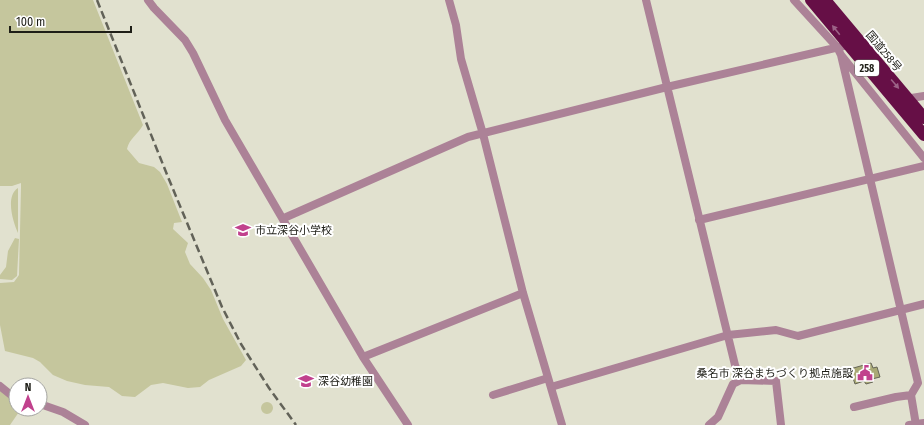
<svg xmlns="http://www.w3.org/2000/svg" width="924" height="425" font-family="'Fira Sans Condensed','Noto Sans JP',sans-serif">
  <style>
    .green { fill: #c5c69d }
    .building { fill: #aaaa76; stroke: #656556 }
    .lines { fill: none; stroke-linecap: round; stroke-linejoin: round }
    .minor { stroke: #ac8297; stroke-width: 8 }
    .highway { stroke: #660f46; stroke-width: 12 }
    .rail { stroke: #626258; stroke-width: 2.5; stroke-dasharray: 8 4; stroke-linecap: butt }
    .oneway { fill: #9c6387 }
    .labels { text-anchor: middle; stroke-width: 4; stroke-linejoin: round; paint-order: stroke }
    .shield { fill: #fff; stroke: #62625d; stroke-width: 1 }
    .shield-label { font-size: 10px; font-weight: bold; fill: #1e1e17 }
    .street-label { font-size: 11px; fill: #1e1e17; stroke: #fff }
    .poi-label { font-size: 11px; fill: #1e1e17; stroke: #fff; text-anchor: start }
  </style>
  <rect width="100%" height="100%" fill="#e1e1cf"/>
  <!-- green -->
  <path class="green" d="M0 0H93L143 125C138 134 129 139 127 149L139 163 154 167 160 172 167 184 182 222 174 223 173 229 188 243 185 252 190 264 203 278 211 290 223 319 246 360 241 366 209 380 200 387 188 388 163 383 151 385 135 397 122 396 109 387 85 385 67 381 53 375 40 362 33 358 5 351 0 325V283L14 282 19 275 21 188V183L12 186H0Z
    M18 188V233C13 222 5 196 18 188Z
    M15 238 19 239 17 276 12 280 0 279V275L6 267 8 251Z
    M0 388 16 400V409H21L10 425H0Z
    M261 408a6 6 0 1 1 12 0a6 6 0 1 1-12 0Z"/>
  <!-- building -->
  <path class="building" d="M871 363 873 368 877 367 880 377 872 379 873 382 866 384 864 381 855 384 850 369Z"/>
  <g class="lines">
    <!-- minor -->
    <path class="minor" d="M148 0 154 8 185 40 193 53 225 120 363 357 408 425
      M449 0 456 25 461 59 483 134 523 293 562 425
      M646 0 735 365 741 380
      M794 0 837 47 841 55 924 158
      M841 55 918 383 911 395 916 425
      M905 99 924 96
      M284 218 468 137 667 87 848 45
      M699 220 924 166
      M363 357 523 293
      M0 386 16 399
      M551 387 728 335 776 330 798 336 924 304
      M493 395 548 378
      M40 404 63 412 85 425
      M854 407 896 397 911 395
      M709 425 718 417 733 384 741 380 776 381 781 425
      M909 425 924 423"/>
    <!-- highway -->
    <path class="highway" d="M811 0 924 135
      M825 0 924 118"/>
    <!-- rail -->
    <path class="rail" d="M97 0 168 177 222 307 241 344 269 388 296 425"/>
  </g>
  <!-- one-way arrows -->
  <defs><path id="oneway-solid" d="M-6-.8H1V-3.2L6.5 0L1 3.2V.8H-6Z"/></defs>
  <g class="oneway">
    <use href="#oneway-solid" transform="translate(836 30) rotate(-129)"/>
    <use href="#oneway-solid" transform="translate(895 84) rotate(50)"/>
  </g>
  <!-- icons -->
  <defs>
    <symbol id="school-bare" viewBox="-9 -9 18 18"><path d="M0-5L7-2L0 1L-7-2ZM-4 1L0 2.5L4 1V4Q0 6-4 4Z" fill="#c1418d" stroke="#fff" stroke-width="2.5" paint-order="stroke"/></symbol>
    <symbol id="civic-bare" viewBox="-9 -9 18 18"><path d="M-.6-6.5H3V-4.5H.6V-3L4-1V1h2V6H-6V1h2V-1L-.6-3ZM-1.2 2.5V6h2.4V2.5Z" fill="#c1418d" stroke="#fff" stroke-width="2.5" paint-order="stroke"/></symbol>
  </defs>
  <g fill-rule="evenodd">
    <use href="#school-bare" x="232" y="219" width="22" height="22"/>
    <use href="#civic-bare" x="854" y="362" width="22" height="22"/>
    <use href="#school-bare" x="295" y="370" width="22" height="22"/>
  </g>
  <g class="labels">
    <!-- shield labels -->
    <rect class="shield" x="855" y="60" width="24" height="16" rx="3"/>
    <g class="shield-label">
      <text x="867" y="72">258</text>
    </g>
    <!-- street labels -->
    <g class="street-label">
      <text transform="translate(884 51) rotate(50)" y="4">国道258号</text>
    </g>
    <!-- poi labels -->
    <g class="poi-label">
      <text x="255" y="234">市立深谷小学校</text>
      <text x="853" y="377" text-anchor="end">桑名市 深谷まちづくり拠点施設</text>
      <text x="318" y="385">深谷幼稚園</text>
    </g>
  </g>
  <!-- north arrow -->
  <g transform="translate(28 397)"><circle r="19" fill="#ffffff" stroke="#a5a5a2"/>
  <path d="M0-3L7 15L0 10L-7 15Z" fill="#c1418d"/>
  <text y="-6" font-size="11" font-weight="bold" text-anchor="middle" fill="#1e1e17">N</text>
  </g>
  <!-- scale -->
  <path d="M10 26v6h121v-6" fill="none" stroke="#1e1e17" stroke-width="2"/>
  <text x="16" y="26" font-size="12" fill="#1e1e17" stroke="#ffffff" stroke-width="3" paint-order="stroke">100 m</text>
</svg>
